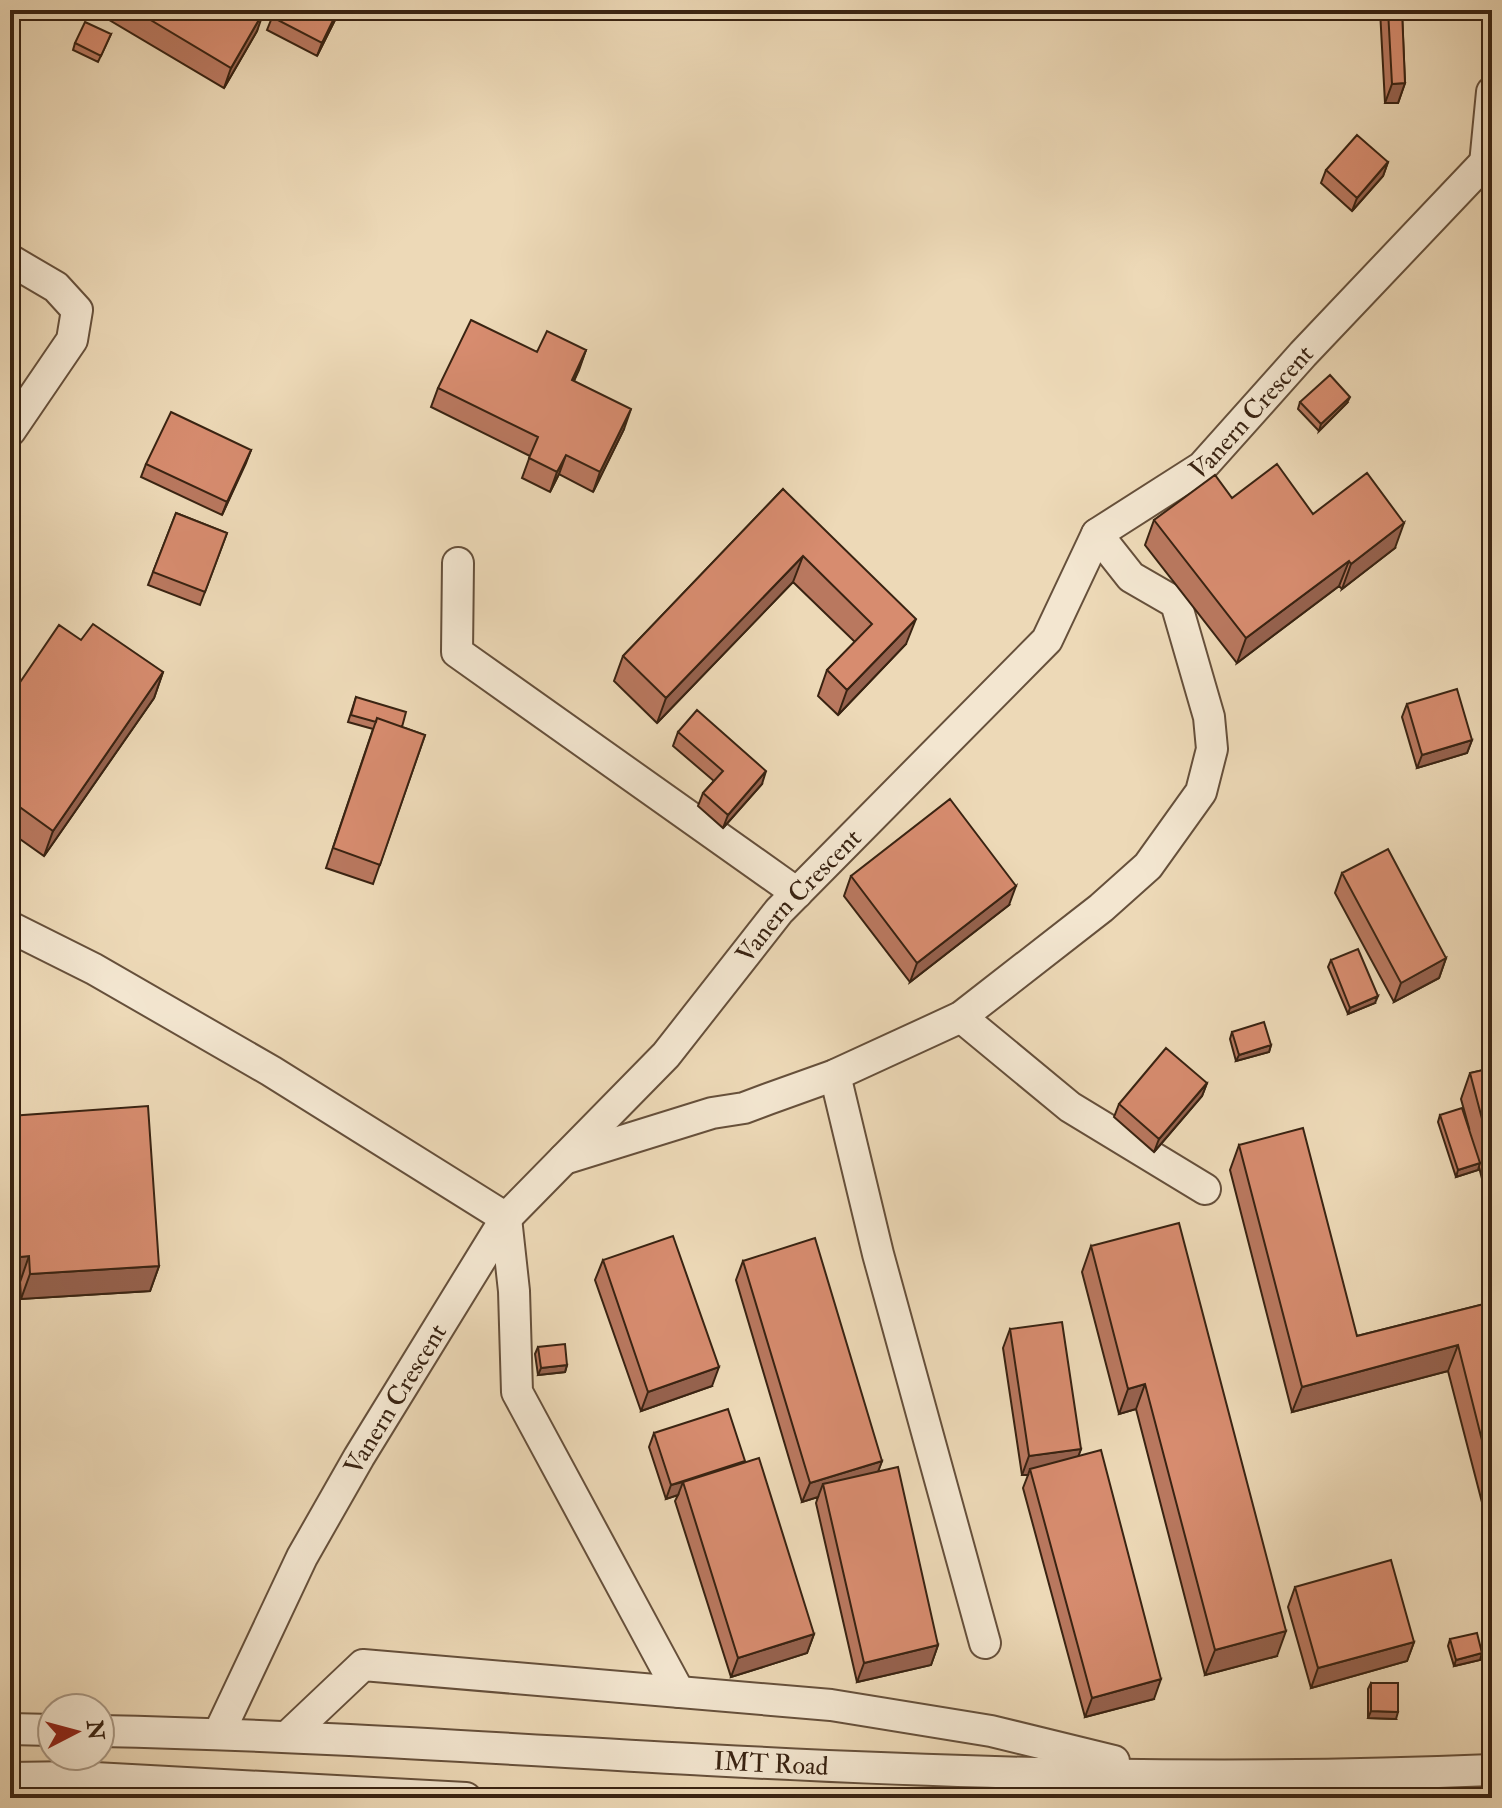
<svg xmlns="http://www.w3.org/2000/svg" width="1502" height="1808" font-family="'IM FELL Double Pica',serif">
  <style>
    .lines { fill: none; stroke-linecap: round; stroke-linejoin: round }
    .street-casing { stroke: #66503b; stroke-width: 34 }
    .street { stroke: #f3e6d0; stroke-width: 30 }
    .wall { fill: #b9785f; stroke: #392312; stroke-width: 2 }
    .shaded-wall { fill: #96624e; stroke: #392312; stroke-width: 2 }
    .building { fill: #d78c6f; stroke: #392312; stroke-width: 2 }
    .labels { text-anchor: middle; stroke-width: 6; stroke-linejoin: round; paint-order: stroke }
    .street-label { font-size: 26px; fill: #392312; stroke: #f3e6d0 }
  </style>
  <rect width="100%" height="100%" fill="#edd9b7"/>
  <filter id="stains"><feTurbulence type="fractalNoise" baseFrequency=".0025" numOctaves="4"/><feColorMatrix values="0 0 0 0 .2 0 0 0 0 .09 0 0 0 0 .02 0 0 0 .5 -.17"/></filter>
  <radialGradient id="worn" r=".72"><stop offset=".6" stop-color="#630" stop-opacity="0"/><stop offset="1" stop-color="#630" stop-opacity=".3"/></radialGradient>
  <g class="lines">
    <defs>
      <g id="street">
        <path d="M1485 164 1492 92"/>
        <path d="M10 260 56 287 77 310 72 340 10 431"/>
        <path d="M458 563 457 652 797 893"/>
        <path d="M10 927 94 969 271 1071 506 1218 514 1291 517 1392 679 1692"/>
        <path d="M961 1017 1070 1107 1205 1189"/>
        <path d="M835 1075 878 1254 985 1643"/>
        <path d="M564 1159 712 1113 744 1108 768 1099 835 1075 961 1017 1101 908 1148 866 1201 792 1212 749 1209 717 1176 603 1131 577 1097 534"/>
        <path d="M10 1729 52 1730"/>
        <path id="s1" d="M100 1731C303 1735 505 1749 708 1760 969 1774 1231 1781 1492 1770"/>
        <path id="s2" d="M219 1733 302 1557 359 1457 506 1218 666 1055 779 911 1047 640 1097 534 1202 467 1303 354 1492 155"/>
        <path d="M288 1736 363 1665 831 1705 991 1731 1114 1761"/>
        <path d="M10 1778 76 1777 466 1798"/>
      </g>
    </defs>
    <!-- street casing -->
    <use href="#street" class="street-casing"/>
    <!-- street -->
    <use href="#street" class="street"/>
  </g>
  <!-- wall -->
  <path class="wall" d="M109 10H262L257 31 224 88 106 18Z
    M275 10H340L317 56 267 30Z
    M1380 10H1446L1402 13 1405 83 1398 103H1385Z
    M111 34 98 62 73 50 75 43Z
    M1388 162 1383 176 1352 211 1321 183 1326 170Z
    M586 350 574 381 624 429 593 492 559 474 550 492 522 478 530 456 431 407 438 388 537 352Z
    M1488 356 1492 397H1486L1483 369Z
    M1300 402 1347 403 1319 431 1298 409Z
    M251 450 222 515 141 477 146 464Z
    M783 489 906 644 838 715 818 696 827 670 855 642 793 582 657 723 614 681 623 656Z
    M1232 498 1313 514 1395 548 1342 589 1339 586 1237 663 1145 545 1154 520Z
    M176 513 227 533 200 605 148 585Z
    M81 640 163 672 154 698 44 856 10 832V697Z
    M356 697 402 727 425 735 373 884 326 868 373 729 348 722Z
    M1407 704 1472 740 1467 753 1417 768 1402 717Z
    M678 732 762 784 723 828 698 806 703 793 714 781 673 746Z
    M1342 873 1446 958 1439 978 1394 1002 1335 893Z
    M851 876 1009 905 910 982 844 896Z
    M1331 960 1375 1003 1348 1014 1328 967Z
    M1232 1032 1271 1045 1269 1052 1236 1061 1230 1039Z
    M1492 1068V1218L1479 1167 1478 1170 1456 1177 1438 1122 1440 1115 1469 1128 1461 1099 1470 1073Z
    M1207 1083 1202 1096 1154 1152 1114 1117 1119 1104Z
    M10 1116 159 1266 150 1291 21 1299 20 1282H10Z
    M1239 1145 1357 1336 1492 1302V1541L1448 1371 1292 1412 1230 1170Z
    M1091 1246 1277 1656 1205 1675 1136 1409 1119 1414 1082 1272Z
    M603 1260 712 1386 641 1411 595 1280Z
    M743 1261 882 1461 878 1471 938 1645 931 1665 857 1682 816 1503 818 1497 802 1502 736 1280Z
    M1010 1329 1081 1449 1078 1456 1154 1699 1085 1717 1023 1488 1028 1475H1022L1003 1348Z
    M538 1347 567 1365 565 1372 538 1375 535 1354Z
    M654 1433 814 1634 807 1653 731 1677 675 1501 678 1495 666 1499 649 1447Z
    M1295 1587 1414 1642 1407 1661 1311 1688 1288 1607Z
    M1450 1639 1482 1653 1480 1660 1454 1666 1448 1646Z
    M1371 1683 1396 1719 1368 1718V1689Z"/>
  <!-- shaded-wall -->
  <path class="shaded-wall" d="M338 10H340L317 56 322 43Z
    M1395 10H1446L1394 13Z
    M264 11 257 31 224 88 231 68Z
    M1405 83 1398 103H1385L1392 84Z
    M1388 162 1383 176 1352 211 1357 198Z
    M586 350 579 370 565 400 572 380Z
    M1491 384H1492V397H1486Z
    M1350 397 1347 403 1319 431 1321 424Z
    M631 409 624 429 593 492 600 472Z
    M251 450 246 463 222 515 227 502Z
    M566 455 559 474 550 492 557 472Z
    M1404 523 1395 548 1342 589 1351 564Z
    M803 556 793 582 657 723 666 698Z
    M1349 561 1339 586 1237 663 1246 638Z
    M916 619 906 644 838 715 847 690Z
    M163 672 154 698 44 856 53 831Z
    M1472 740 1467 753 1417 768 1422 755Z
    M766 771 762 784 723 828 728 815Z
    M1016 886 1009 905 910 982 917 963Z
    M1446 958 1439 978 1394 1002 1401 983Z
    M1378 996 1375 1003 1348 1014 1350 1008Z
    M1271 1045 1269 1052 1236 1061 1239 1055Z
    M1207 1083 1202 1096 1154 1152 1159 1139Z
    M1480 1163 1478 1170 1456 1177 1458 1170Z
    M29 1256 20 1282H10V1258Z
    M159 1266 150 1291 21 1299 30 1274Z
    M1458 1345 1448 1371 1292 1412 1302 1387Z
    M567 1365 565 1372 538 1375 541 1368Z
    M719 1367 712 1386 641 1411 648 1392Z
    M1145 1384 1136 1409 1119 1414 1128 1389Z
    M1081 1449 1074 1468 1030 1469 1028 1475H1022L1029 1456Z
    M882 1461 875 1480 823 1484 818 1497 802 1502 810 1483Z
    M683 1482 678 1495 666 1499 671 1485Z
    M1286 1631 1277 1656 1205 1675 1215 1650Z
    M814 1634 807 1653 731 1677 738 1658Z
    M1414 1642 1407 1661 1311 1688 1318 1668Z
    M938 1645 931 1665 857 1682 864 1663Z
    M1482 1653 1480 1660 1454 1666 1456 1660Z
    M1161 1679 1154 1699 1085 1717 1092 1698Z
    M1371 1711 1398 1712 1396 1719 1368 1718Z"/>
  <!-- building -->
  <path class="building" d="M134 10H262L264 11 231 68Z
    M275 10H338L322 43 272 17Z
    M1388 10H1402L1405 83 1392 84Z
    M85 22 111 34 101 56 75 43Z
    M1357 135 1388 162 1357 198 1326 170Z
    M471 320 537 352 547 331 586 350 572 380 631 409 600 472 566 455 557 472 529 458 538 437 438 388Z
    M1488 356H1492V384H1491Z
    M1330 375 1350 397 1321 424 1300 402Z
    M171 412 251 450 227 502 146 464Z
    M1277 464 1313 514 1367 473 1404 523 1351 564 1349 561 1246 638 1154 520 1215 475 1232 498Z
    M783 489 916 619 847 690 827 670 872 624 803 556 666 698 623 656Z
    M176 513 227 533 205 592 153 572Z
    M93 624 163 672 53 831 10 800V697L59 625 81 640Z
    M1457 689 1472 740 1422 755 1407 704Z
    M356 697 406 712 402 727 377 718 376 722 351 715Z
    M697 710 766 771 728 815 703 793 723 771 678 732Z
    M377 718 425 735 380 865 333 848Z
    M950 799 1016 886 917 963 851 876Z
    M1388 849 1446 958 1401 983 1342 873Z
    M1358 949 1378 996 1350 1008 1331 960Z
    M1264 1022 1271 1045 1239 1055 1232 1032Z
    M1166 1048 1207 1083 1159 1139 1119 1104Z
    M1492 1068V1157L1470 1073Z
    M148 1106 159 1266 30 1274 29 1256 10 1258V1116Z
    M1462 1108 1480 1163 1458 1170 1440 1115Z
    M1303 1128 1357 1336 1492 1302V1480L1458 1345 1302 1387 1239 1145Z
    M1179 1223 1286 1631 1215 1650 1145 1384 1128 1389 1091 1246Z
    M673 1236 719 1367 648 1392 603 1260Z
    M815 1238 882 1461 810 1483 743 1261Z
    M1062 1322 1081 1449 1029 1456 1010 1329Z
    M565 1344 567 1365 541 1368 538 1347Z
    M728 1409 745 1461 671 1485 654 1433Z
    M1101 1450 1161 1679 1092 1698 1030 1469Z
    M759 1458 814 1634 738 1658 683 1482Z
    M898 1467 938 1645 864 1663 823 1484Z
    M1391 1560 1414 1642 1318 1668 1295 1587Z
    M1477 1633 1482 1653 1456 1660 1450 1639Z
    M1371 1683H1398V1712L1371 1711Z"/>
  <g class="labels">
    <!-- street labels -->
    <g class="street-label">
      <text dy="9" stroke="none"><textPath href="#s2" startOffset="1698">Vanern Crescent</textPath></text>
      <text dy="9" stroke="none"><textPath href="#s2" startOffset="1026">Vanern Crescent</textPath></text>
      <text dy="9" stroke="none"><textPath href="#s2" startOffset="378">Vanern Crescent</textPath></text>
      <text dy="9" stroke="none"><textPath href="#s1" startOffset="672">IMT Road</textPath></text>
    </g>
  </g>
  <!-- margin -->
  <rect width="1502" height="1808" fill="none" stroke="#edd9b7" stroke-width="40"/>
  <rect x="12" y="12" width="1478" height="1784" fill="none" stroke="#392312" stroke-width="4"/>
  <rect x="20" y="20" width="1462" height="1768" fill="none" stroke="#392312" stroke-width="2"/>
  <!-- north arrow -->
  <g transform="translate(76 1732) rotate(84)"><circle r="38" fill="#f3e6d0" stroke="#a99884" stroke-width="2"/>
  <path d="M0-6L14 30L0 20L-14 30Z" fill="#8f2418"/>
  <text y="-12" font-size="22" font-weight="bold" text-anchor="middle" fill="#392312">N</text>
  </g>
  <rect width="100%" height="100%" filter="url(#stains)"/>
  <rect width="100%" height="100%" fill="url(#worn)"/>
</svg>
